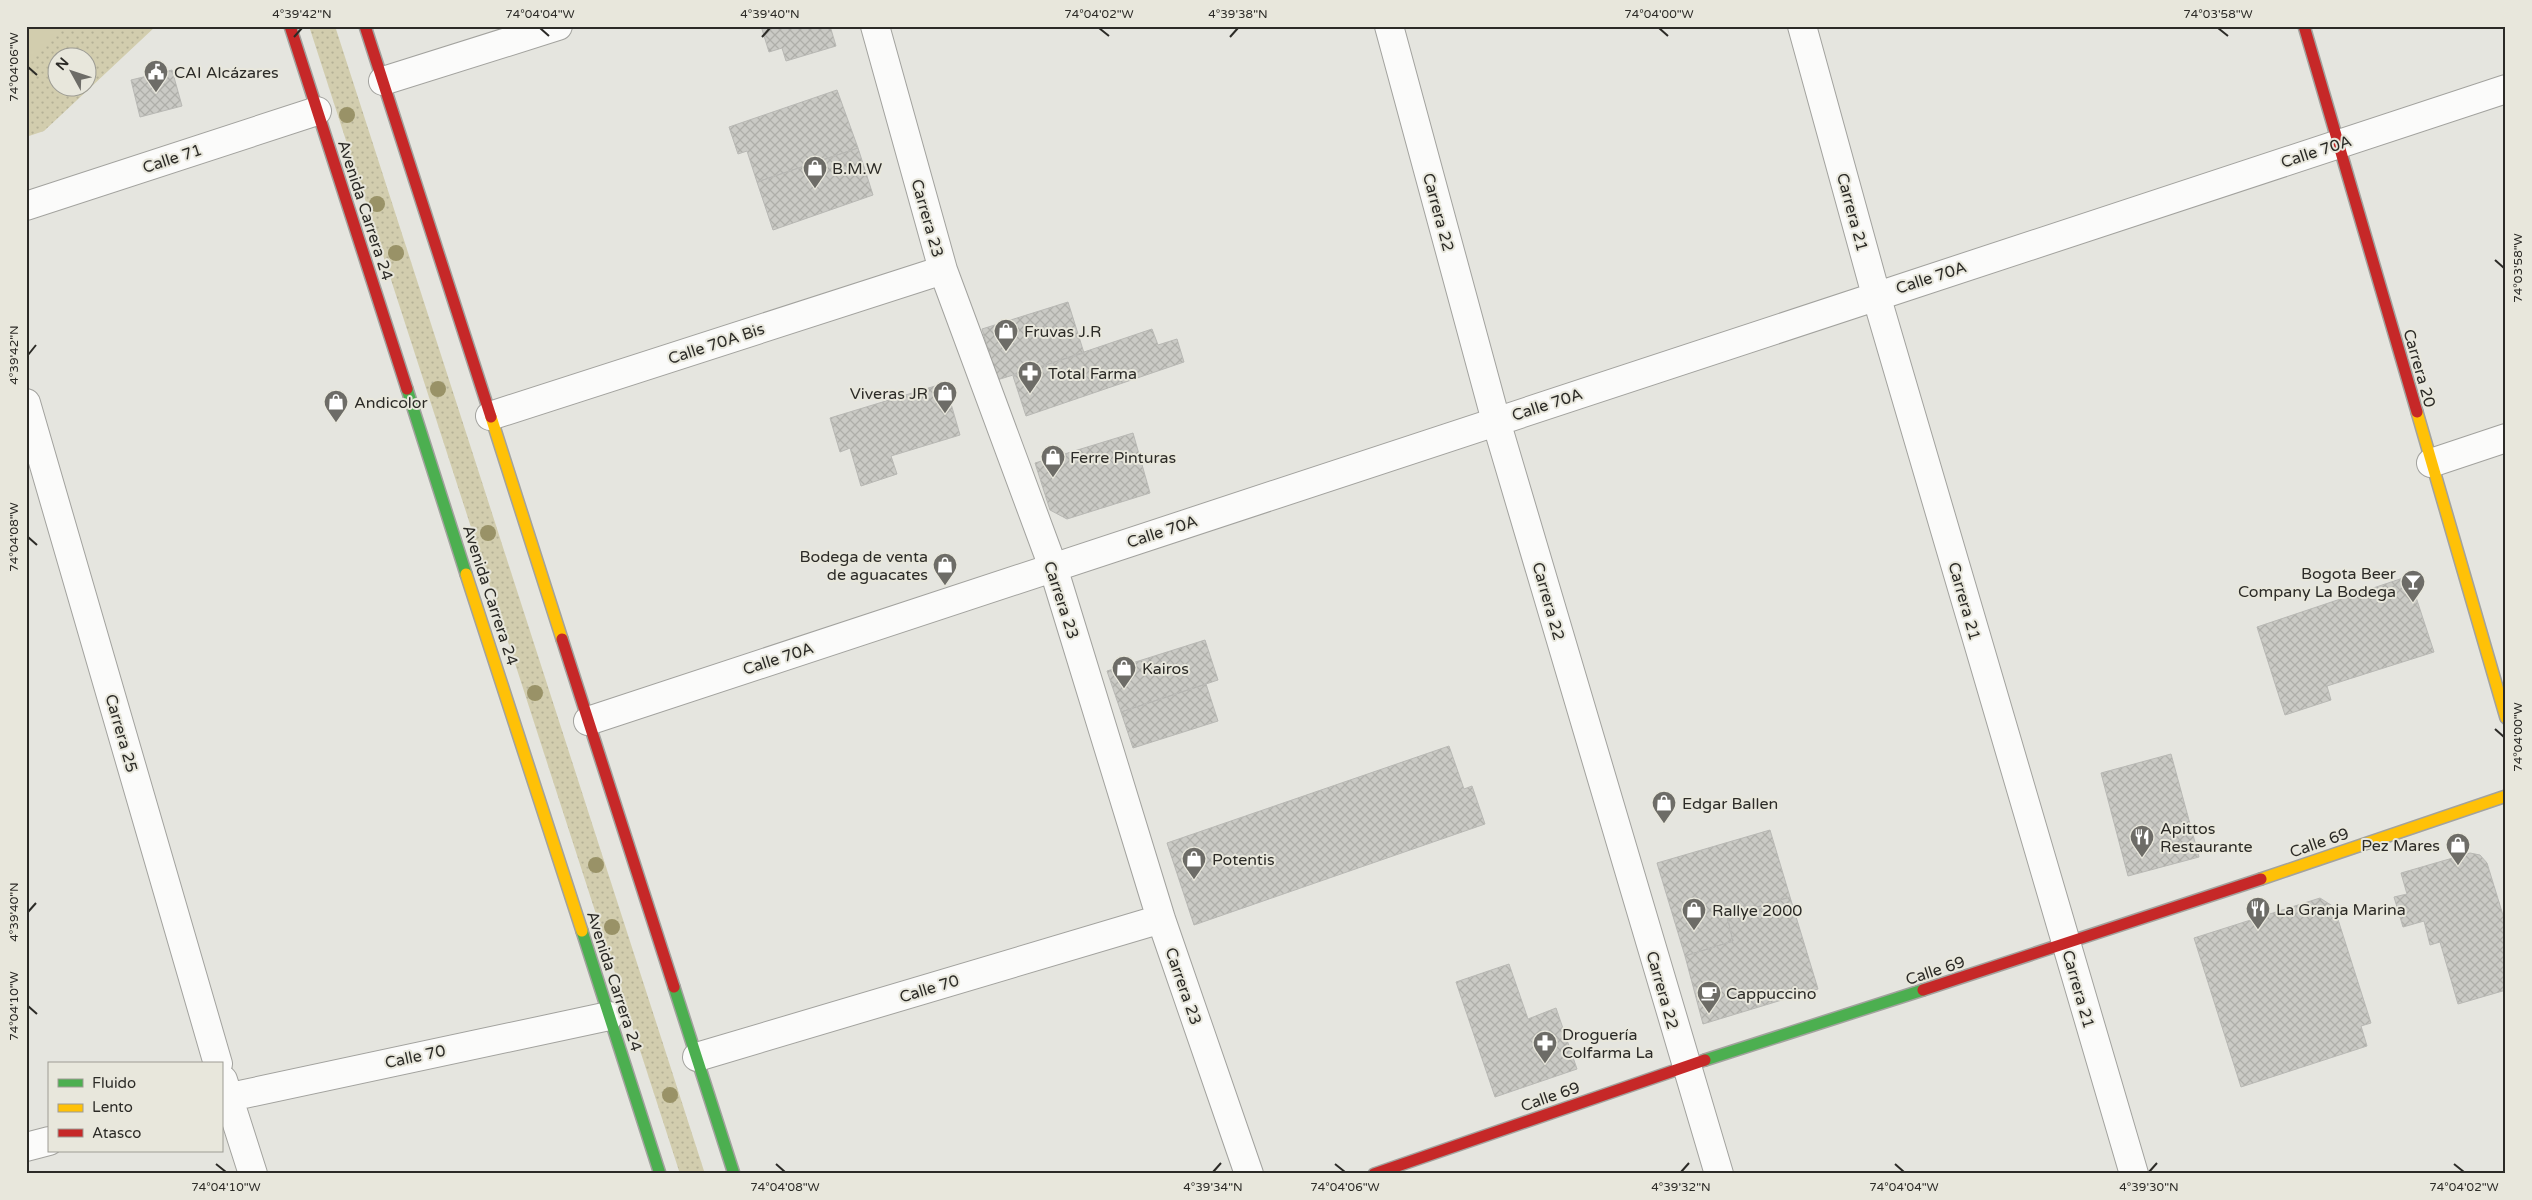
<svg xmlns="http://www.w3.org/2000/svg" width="2532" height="1200" font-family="'Varela Round',sans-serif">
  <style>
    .green { fill: url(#green-dots); fill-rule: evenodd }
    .pitch { fill: #d2cdae }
    .building { fill: url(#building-cross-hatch); stroke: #b8b8b4 }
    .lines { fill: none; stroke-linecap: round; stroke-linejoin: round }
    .street-casing { stroke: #a2a29e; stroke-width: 30 }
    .fast-casing { stroke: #a2a29e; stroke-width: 14 }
    .slow-casing { stroke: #a2a29e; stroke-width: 14 }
    .jam-casing { stroke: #a2a29e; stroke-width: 14 }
    .street { stroke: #fbfbfa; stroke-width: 28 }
    .fast { stroke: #4caf50; stroke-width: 11 }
    .slow { stroke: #ffc107; stroke-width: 11 }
    .jam { stroke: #c62828; stroke-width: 11 }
    .tree { fill: #999267 }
    .ticks { fill: none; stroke: #2c2b27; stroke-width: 2 }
    .labels { text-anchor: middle; stroke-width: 4; stroke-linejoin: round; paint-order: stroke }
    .poi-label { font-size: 16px; fill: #2c2b27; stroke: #e8e7dc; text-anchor: start }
    .street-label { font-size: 16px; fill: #2c2b27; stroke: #e8e7dc }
    .neatline { fill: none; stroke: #2c2b27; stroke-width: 2 }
    .ticks-label { font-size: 12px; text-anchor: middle; fill: #2c2b27 }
  </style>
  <defs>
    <pattern id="green-dots" width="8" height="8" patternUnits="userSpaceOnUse" patternTransform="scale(1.25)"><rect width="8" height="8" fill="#d2cdae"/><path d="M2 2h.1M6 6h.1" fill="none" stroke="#b4b096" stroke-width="1.8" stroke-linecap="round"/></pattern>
    <pattern id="building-cross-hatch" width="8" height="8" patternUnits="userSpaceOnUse" patternTransform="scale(1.25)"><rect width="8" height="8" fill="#cacac5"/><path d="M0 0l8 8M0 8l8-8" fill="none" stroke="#aeaea9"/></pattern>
  </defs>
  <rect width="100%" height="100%" fill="#e5e5df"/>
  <!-- green -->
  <path class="green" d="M26 26H156L44 131 26 137ZM58 58H88V88H58Z
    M309 26H335L705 1174H680Z"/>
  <!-- pitch -->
  <path class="pitch" d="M26 26H65L26 64Z"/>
  <!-- building -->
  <path class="building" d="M761 26H830L836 46 786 61 782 48 769 52Z
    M172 70 182 106 140 117 131 80Z
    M837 90 858 148 757 182 747 151 738 154 729 127Z
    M858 148 873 195 773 230 757 182Z
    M1068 302 1084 353 997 380 982 329Z
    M1152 329 1158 345 1177 339 1184 362 1026 416 1013 376Z
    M945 383 960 435 891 456 897 474 861 486 850 448 840 452 830 418Z
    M1133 433 1150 493 1067 519 1050 510 1035 463Z
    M2409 576 2434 652 2327 686 2331 700 2285 715 2257 627Z
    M1205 640 1218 680 1121 712 1107 671Z
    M1206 684 1218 721 1133 748 1121 712Z
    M1449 746 1464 789 1472 786 1485 824 1194 925 1167 843Z
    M2171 754 2199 857 2128 876 2101 773Z
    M1770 830 1790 897 1727 916 1733 941 1685 956 1657 863Z
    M2470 853 2480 855 2487 863 2506 925V990L2458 1004 2440 942 2430 945 2424 921 2403 927 2394 897 2407 894 2401 873Z
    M1790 897 1818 989 1703 1024 1685 956 1733 941 1727 916Z
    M2320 898 2334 907 2371 1023 2361 1026 2367 1046 2241 1087 2194 938Z
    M1509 964 1528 1019 1556 1008 1577 1069 1495 1097 1456 982Z"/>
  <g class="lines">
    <defs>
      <path id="street" d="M875 26 943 270 1053 567 1161 919 1249 1174
        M1389 26 1496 421 1719 1174
        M1802 26 1876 295 2134 1174
        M383 81 558 26
        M26 206 317 111
        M26 403 218 1064
        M490 416 943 270
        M2431 463 2506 438
        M588 721 2506 89
        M697 1057 1161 919
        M223 1080 253 1174
        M221 1099 609 1016
        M26 1147 49 1141"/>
      <path id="fast" d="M407 389 466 574
        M582 931 660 1174
        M674 987 734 1174
        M1705 1060 1923 990"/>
      <path id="slow" d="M2417 412 2506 718
        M491 417 562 639
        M466 574 582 931
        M2261 879 2506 796"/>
      <path id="jam" d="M290 26 407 389
        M365 26 491 417
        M2304 26 2417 412
        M562 639 674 987
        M1923 990 2261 879
        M1374 1174 1705 1060"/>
    </defs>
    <!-- street casing -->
    <use href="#street" class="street-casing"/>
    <!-- fast casing -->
    <use href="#fast" class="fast-casing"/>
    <!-- slow casing -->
    <use href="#slow" class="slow-casing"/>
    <!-- jam casing -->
    <use href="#jam" class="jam-casing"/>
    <!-- street -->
    <use href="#street" class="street"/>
    <!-- fast -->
    <use href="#fast" class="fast"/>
    <!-- slow -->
    <use href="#slow" class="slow"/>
    <!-- jam -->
    <use href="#jam" class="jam"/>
  </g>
  <!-- trees -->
  <g class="tree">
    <circle cx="347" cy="115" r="8"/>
    <circle cx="377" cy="204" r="8"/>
    <circle cx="396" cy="253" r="8"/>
    <circle cx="438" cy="389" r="8"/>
    <circle cx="488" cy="533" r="8"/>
    <circle cx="535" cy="693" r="8"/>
    <circle cx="596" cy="865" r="8"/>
    <circle cx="612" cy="927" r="8"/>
    <circle cx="670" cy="1095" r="8"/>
  </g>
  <!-- ticks -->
  <path class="ticks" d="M540 28 549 36M1099 28 1109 36M1659 28 1668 36M2218 28 2228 36M294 37 302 28M762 37 770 28M1230 37 1238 28M28 67 37 75M2495 260 2504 268M28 355 36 345M28 537 37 545M2495 729 2504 737M28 912 36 903M28 1006 37 1014M216 1164 226 1172M776 1164 785 1172M1335 1164 1345 1172M1895 1164 1904 1172M2454 1164 2464 1172M1213 1172 1221 1163M1681 1172 1689 1163M2149 1172 2157 1163"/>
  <!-- icons -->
  <defs>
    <symbol id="civic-pin" viewBox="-11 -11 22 30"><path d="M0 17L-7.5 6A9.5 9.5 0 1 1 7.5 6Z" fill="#6d6c67" stroke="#e8e7dc"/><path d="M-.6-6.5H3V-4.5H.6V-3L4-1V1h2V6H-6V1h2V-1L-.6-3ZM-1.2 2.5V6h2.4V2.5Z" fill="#fff"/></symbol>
    <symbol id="shop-pin" viewBox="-11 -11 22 30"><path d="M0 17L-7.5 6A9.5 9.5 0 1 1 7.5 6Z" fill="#6d6c67" stroke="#e8e7dc"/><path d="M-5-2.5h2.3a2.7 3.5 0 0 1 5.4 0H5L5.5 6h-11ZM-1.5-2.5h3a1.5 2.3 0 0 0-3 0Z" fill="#fff"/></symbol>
    <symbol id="pharmacy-pin" viewBox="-11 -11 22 30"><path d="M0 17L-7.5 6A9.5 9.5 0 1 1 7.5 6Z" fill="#6d6c67" stroke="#e8e7dc"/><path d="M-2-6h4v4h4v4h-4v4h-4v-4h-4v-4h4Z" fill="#fff"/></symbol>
    <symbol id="bar-pin" viewBox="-11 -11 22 30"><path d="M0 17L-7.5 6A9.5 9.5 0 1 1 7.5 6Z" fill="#6d6c67" stroke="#e8e7dc"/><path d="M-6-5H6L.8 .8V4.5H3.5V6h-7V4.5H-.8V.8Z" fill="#fff"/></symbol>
    <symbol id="restaurant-pin" viewBox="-11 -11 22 30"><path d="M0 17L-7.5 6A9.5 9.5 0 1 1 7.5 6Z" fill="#6d6c67" stroke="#e8e7dc"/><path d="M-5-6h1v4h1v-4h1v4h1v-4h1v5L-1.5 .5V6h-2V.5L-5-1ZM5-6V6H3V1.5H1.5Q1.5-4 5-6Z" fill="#fff"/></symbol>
    <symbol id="cafe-pin" viewBox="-11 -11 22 30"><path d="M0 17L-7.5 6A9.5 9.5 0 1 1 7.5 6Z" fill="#6d6c67" stroke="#e8e7dc"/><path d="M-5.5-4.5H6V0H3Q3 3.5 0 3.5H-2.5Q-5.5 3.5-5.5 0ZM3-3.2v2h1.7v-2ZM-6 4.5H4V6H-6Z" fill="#fff"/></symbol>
  </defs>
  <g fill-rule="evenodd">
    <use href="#civic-pin" x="142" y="58" width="28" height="38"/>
    <use href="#shop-pin" x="801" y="154" width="28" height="38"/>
    <use href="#shop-pin" x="992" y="317" width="28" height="38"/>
    <use href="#pharmacy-pin" x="1016" y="359" width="28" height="38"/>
    <use href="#shop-pin" x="931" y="379" width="28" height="38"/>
    <use href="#shop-pin" x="322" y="388" width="28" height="38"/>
    <use href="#shop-pin" x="1039" y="443" width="28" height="38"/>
    <use href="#shop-pin" x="931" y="551" width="28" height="38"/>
    <use href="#bar-pin" x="2399" y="568" width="28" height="38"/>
    <use href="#shop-pin" x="1110" y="654" width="28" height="38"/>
    <use href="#shop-pin" x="1650" y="789" width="28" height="38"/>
    <use href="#restaurant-pin" x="2128" y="823" width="28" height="38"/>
    <use href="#shop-pin" x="2444" y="831" width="28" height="38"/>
    <use href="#shop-pin" x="1180" y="845" width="28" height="38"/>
    <use href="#restaurant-pin" x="2244" y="895" width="28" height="38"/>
    <use href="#shop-pin" x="1680" y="896" width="28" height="38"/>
    <use href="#cafe-pin" x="1695" y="979" width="28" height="38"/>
    <use href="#pharmacy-pin" x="1531" y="1029" width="28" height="38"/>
  </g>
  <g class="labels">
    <!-- poi labels -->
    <g class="poi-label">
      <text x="174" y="78">CAI Alcázares</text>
      <text x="832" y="174">B.M.W</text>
      <text x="1024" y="337">Fruvas J.R</text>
      <text x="1048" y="379">Total Farma</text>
      <text x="928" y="399" text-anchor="end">Viveras JR</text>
      <text x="354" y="408">Andicolor</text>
      <text x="1070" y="463">Ferre Pinturas</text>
      <text x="928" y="562" text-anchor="end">Bodega de venta<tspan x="928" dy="18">de aguacates</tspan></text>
      <text x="2396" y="579" text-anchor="end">Bogota Beer<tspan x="2396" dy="18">Company La Bodega</tspan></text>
      <text x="1142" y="674">Kairos</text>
      <text x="1682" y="809">Edgar Ballen</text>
      <text x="2160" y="834">Apittos<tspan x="2160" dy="18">Restaurante</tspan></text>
      <text x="2440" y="851" text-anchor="end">Pez Mares</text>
      <text x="1212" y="865">Potentis</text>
      <text x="2276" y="915">La Granja Marina</text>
      <text x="1712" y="916">Rallye 2000</text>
      <text x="1726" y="999">Cappuccino</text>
      <text x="1562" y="1040">Droguería<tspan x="1562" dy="18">Colfarma La</tspan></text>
    </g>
    <!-- street labels -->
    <g class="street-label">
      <text transform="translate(2316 151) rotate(-18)" y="6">Calle 70A</text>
      <text transform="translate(172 158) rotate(-18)" y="6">Calle 71</text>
      <text transform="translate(366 210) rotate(72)" y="6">Avenida Carrera 24</text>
      <text transform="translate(1439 212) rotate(75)" y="6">Carrera 22</text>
      <text transform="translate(1853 212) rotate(75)" y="6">Carrera 21</text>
      <text transform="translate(928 218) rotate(74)" y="6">Carrera 23</text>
      <text transform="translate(1931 277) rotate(-18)" y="6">Calle 70A</text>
      <text transform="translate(716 343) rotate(-18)" y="6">Calle 70A Bis</text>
      <text transform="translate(2420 368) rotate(74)" y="6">Carrera 20</text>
      <text transform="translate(1547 404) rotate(-18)" y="6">Calle 70A</text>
      <text transform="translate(1162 531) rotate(-18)" y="6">Calle 70A</text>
      <text transform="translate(491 595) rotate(72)" y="6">Avenida Carrera 24</text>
      <text transform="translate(1062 600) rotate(72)" y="6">Carrera 23</text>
      <text transform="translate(1549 601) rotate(74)" y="6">Carrera 22</text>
      <text transform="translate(1965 601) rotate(74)" y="6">Carrera 21</text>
      <text transform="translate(778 658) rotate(-18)" y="6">Calle 70A</text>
      <text transform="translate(122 733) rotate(74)" y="6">Carrera 25</text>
      <text transform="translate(2319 842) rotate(-19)" y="6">Calle 69</text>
      <text transform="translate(1935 970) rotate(-18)" y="6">Calle 69</text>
      <text transform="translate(615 981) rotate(72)" y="6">Avenida Carrera 24</text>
      <text transform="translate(1184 986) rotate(71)" y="6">Carrera 23</text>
      <text transform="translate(929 988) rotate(-17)" y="6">Calle 70</text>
      <text transform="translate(2079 989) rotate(74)" y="6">Carrera 21</text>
      <text transform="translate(1663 990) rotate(74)" y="6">Carrera 22</text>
      <text transform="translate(415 1056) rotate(-12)" y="6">Calle 70</text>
      <text transform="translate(1550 1096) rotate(-19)" y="6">Calle 69</text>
    </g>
  </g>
  <!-- border -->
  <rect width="2532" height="1200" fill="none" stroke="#e8e7dc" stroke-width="55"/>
  <!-- legend -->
  <rect x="48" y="1062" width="175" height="90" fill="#e8e7dc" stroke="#9d9c94"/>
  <rect x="58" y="1079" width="25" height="8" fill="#4caf50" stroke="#9d9c94"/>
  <text x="92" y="1088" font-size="15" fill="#2c2b27">Fluido</text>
  <rect x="58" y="1104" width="25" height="8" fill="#ffc107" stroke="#9d9c94"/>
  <text x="92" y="1112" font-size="15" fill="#2c2b27">Lento</text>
  <rect x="58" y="1129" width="25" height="8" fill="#c62828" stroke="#9d9c94"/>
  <text x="92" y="1138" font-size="15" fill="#2c2b27">Atasco</text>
  <!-- north arrow -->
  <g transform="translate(72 72) rotate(310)"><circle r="24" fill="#e8e7dc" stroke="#9d9c94"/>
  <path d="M0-4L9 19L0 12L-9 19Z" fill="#6d6c67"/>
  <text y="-8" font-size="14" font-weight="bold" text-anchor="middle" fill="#2c2b27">N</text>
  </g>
  <rect x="28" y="28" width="2476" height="1144" class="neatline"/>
  <g class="ticks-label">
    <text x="302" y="18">4°39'42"N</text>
    <text x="540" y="18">74°04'04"W</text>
    <text x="770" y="18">4°39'40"N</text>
    <text x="1099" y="18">74°04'02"W</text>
    <text x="1238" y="18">4°39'38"N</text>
    <text x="1659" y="18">74°04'00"W</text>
    <text x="2218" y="18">74°03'58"W</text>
    <text transform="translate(14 67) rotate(-90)" y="4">74°04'06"W</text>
    <text transform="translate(2518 268) rotate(-90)" y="4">74°03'58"W</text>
    <text transform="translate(14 355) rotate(-90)" y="4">4°39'42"N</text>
    <text transform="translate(14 537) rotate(-90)" y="4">74°04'08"W</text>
    <text transform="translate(2518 737) rotate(-90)" y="4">74°04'00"W</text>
    <text transform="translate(14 912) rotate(-90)" y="4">4°39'40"N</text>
    <text transform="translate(14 1006) rotate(-90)" y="4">74°04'10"W</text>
    <text x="226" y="1191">74°04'10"W</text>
    <text x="785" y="1191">74°04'08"W</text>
    <text x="1213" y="1191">4°39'34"N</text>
    <text x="1345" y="1191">74°04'06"W</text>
    <text x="1681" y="1191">4°39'32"N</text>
    <text x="1904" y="1191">74°04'04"W</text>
    <text x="2149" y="1191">4°39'30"N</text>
    <text x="2464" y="1191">74°04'02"W</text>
  </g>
</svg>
